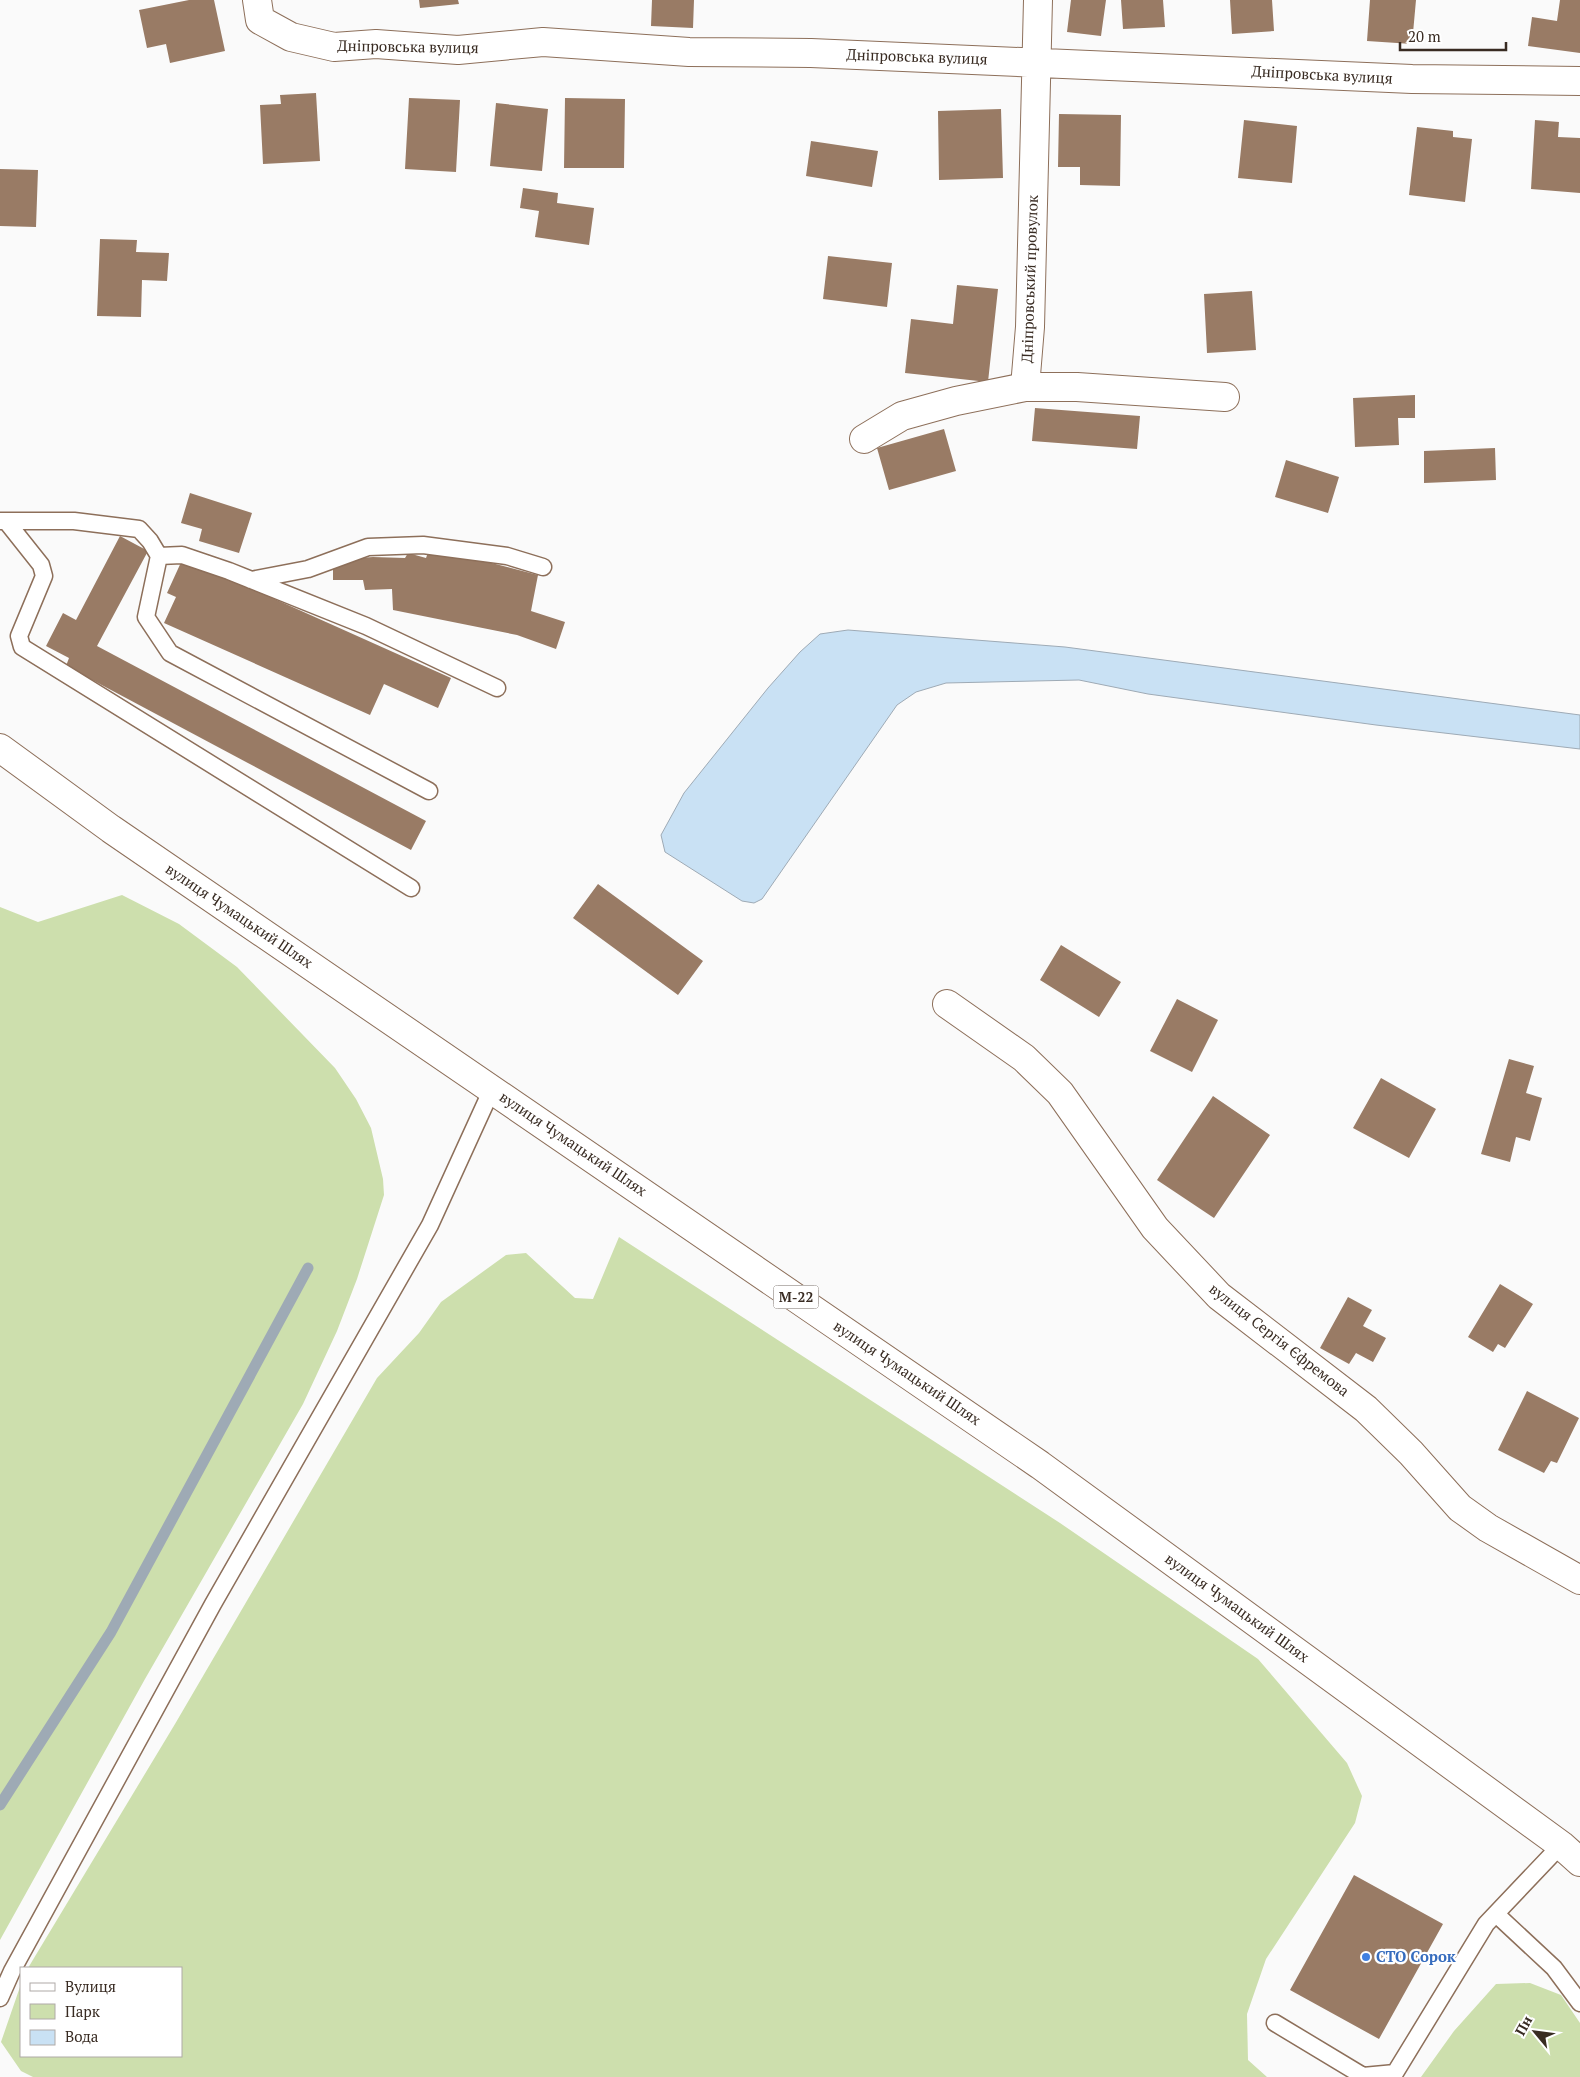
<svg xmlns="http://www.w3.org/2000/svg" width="1580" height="2077" font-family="'PT Serif',serif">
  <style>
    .green { fill: #cddfad }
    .water { fill: #c9e1f4; stroke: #9eaab5 }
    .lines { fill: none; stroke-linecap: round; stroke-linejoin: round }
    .stream { stroke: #9eaab5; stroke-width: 11 }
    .building { fill: #997b65 }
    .lane-casing { stroke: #8d6f5a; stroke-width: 19 }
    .street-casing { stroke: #8d6f5a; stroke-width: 30 }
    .highway-casing { stroke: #8d6f5a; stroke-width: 30 }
    .lane { stroke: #fff; stroke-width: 16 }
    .street { stroke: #fff; stroke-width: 28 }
    .highway { stroke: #fff; stroke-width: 28 }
    .shop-dot { fill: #3f7fe0; stroke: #fff; stroke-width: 2 }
    .labels { text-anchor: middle; stroke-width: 4.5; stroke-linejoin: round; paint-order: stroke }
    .shield { fill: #fff; stroke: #746b64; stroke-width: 1 }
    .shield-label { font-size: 14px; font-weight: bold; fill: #382b22 }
    .street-label { font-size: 15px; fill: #382b22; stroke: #fff }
    .shop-label { font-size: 15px; font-weight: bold; fill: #366cbe; stroke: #fff; text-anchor: start }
  </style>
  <rect width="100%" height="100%" fill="#fafafa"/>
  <!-- green -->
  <path class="green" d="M122 895 179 924 237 967 335 1068 356 1099 371 1128 383 1179 384 1195 357 1279 337 1331 303 1404 145 1679 0 1940V907L38 922Z
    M619 1237 1060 1523 1258 1659 1347 1763 1362 1796 1355 1823 1266 1959 1247 2014 1248 2060 1267 2077H33L21 2071 1 2042 21 1984V2056H181V1968H28L175 1724 377 1378 419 1333 441 1302 506 1255 526 1253 575 1298 593 1299Z
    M1530 1983 1561 1995 1580 2023V2077H1421L1454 2031 1496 1984Z"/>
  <!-- water -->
  <path class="water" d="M848 630 1065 647 1580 715V749L1376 725 1148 694 1079 680 946 683 916 692 897 705 762 899 754 903 742 901 665 852 661 835 684 793 768 688 800 652 820 634Z"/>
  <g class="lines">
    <!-- stream -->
    <path class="stream" d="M0 1805 111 1632 308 1268"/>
  </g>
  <!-- building -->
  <path class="building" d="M189 0H214L225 51 170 63 166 44 147 48 139 10Z
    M419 0H458L459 4 420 8Z
    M652 0H694L693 28 651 26Z
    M1071 0H1106L1101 36 1067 32Z
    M1121 0H1163L1165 27 1123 29Z
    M1230 0H1272L1274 31 1232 34Z
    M1370 0H1416L1412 44 1367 41Z
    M1560 0H1580V53L1528 46 1532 17 1557 21Z
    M316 93 320 161 263 164 260 105 281 104 280 95Z
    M409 98 460 100 456 172 405 169Z
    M565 98 625 99 624 168H564Z
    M496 103 548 109 542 171 490 166Z
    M1001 109 1003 178 939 180 938 111Z
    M1059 114 1121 115 1120 186 1080 185V167H1058Z
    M1244 120 1297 126 1292 183 1238 178Z
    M1535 120 1559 122 1558 137 1580 138V193L1531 189Z
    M1417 127 1453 131V137L1472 139 1465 202 1409 195Z
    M811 141 878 151 872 187 806 176Z
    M0 169 38 170 36 227 0 226Z
    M523 188 558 193 557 203 594 208 589 245 535 237 539 211 520 208Z
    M100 239 137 240 136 252 169 253 167 281 142 280 141 317 97 316Z
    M828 256 892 263 887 307 823 299Z
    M957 285 998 289 988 382 905 373 911 319 953 324Z
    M1252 291 1256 350 1207 353 1204 294Z
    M1415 395V418H1398L1399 445 1355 447 1353 398Z
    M1035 408 1140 416 1137 449 1032 441Z
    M944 429 956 471 889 490 877 448Z
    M1495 448 1496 480 1424 483V451Z
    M1286 460 1339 477 1328 513 1275 497Z
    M190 493 252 513 239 553 199 541 202 529 181 523Z
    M120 536 148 551 97 646 426 821 411 850 66 666 69 658 46 646 63 613 76 620Z
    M430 547 538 575 531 611 565 622 556 649 517 635 393 610 392 589 365 590 363 580H333V560L373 557 405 558 408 553 426 558Z
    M183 558 451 678 438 708 384 684 370 715 164 623 176 597 167 593Z
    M598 884 703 961 678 995 573 918Z
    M1061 945 1121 982 1099 1017 1040 980Z
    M1177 999 1218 1020 1192 1072 1150 1051Z
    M1509 1059 1534 1066 1526 1093 1542 1098 1530 1141 1516 1137 1510 1162 1481 1154Z
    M1381 1078 1436 1109 1409 1158 1353 1128Z
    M1213 1096 1270 1135 1214 1218 1157 1180Z
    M1500 1284 1533 1304 1505 1348 1498 1344 1493 1352 1468 1337Z
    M1348 1297 1372 1310 1363 1326 1386 1338 1373 1362 1356 1353 1349 1364 1320 1348Z
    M1527 1391 1579 1418 1557 1463 1551 1461 1544 1473 1498 1450Z
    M1354 1875 1443 1924 1379 2039 1290 1990Z"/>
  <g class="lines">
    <defs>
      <path id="lane" d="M0 521H74L139 529 150 541 159 556 146 617 170 653 429 791
        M6 521 41 565 44 576 19 636 22 647 411 888
        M159 556 182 555 229 571 366 626 497 688
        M251 580 308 569 368 547 423 545 507 556 543 567
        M1496 1914 1554 1968 1580 2003
        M0 1998 12 1971 213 1604 430 1225 492 1089
        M1275 2023 1363 2076 1395 2073 1486 1924 1561 1845"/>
      <path id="street" d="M257 0 260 20 291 37 334 47 376 44 458 50 543 42 689 52 811 53 1412 79 1580 81
        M1025 387H1077L1225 397
        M864 439 902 416 956 401 1025 387 1030 327 1038 0
        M947 1004 1024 1058 1060 1093 1155 1228 1219 1296 1366 1409 1411 1453 1460 1508 1488 1528 1580 1580"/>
      <path id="highway" d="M0 748 111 829 1040 1465 1561 1845 1580 1862"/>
    </defs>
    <!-- lane casing -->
    <use href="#lane" class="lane-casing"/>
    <!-- street casing -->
    <use href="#street" class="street-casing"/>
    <!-- highway casing -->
    <use href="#highway" class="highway-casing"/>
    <!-- lane -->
    <use href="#lane" class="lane"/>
    <!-- street -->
    <use href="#street" class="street"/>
    <!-- highway -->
    <use href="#highway" class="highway"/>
  </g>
  <!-- markers -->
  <circle class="shop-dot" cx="1366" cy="1957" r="5"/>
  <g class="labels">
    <!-- shield labels -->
    <rect class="shield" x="773.5" y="1285.5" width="45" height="23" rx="4"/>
    <g class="shield-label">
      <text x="796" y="1302">М-22</text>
    </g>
    <!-- street labels -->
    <g class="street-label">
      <text transform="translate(408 47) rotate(1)" y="5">Дніпровська вулиця</text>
      <text transform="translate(917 57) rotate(2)" y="5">Дніпровська вулиця</text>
      <text transform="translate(1322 75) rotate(3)" y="5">Дніпровська вулиця</text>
      <text transform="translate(1030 279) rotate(-88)" y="5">Дніпровський провулок</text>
      <text transform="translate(239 916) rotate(34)" y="5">вулиця Чумацький Шлях</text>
      <text transform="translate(573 1144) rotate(34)" y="5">вулиця Чумацький Шлях</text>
      <text transform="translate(1279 1340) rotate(38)" y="5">вулиця Сергія Єфремова</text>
      <text transform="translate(907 1373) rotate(34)" y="5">вулиця Чумацький Шлях</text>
      <text transform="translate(1237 1608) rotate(36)" y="5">вулиця Чумацький Шлях</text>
    </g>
    <!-- shop labels -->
    <g class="shop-label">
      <text x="1376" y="1962">СТО Сорок</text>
    </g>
  </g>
  <!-- legend -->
  <rect x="20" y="1967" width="162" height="90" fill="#ffffff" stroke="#afaaa7"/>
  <rect x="30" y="1983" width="25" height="8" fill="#ffffff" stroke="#afaaa7"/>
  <text x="65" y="1992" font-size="15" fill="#382b22">Вулиця</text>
  <rect x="30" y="2004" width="25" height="15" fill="#cddfad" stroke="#afaaa7"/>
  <text x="65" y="2017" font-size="15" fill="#382b22">Парк</text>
  <rect x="30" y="2030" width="25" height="15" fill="#c9e1f4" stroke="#afaaa7"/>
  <text x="65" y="2042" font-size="15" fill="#382b22">Вода</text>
  <!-- north arrow -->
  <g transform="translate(1535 2032) rotate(299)" stroke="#ffffff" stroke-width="4" paint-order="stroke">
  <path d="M0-4L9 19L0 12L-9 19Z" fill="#382b22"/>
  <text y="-8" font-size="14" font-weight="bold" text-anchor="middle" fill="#382b22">Пн</text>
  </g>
  <!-- scale -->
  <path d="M1400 42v8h106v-8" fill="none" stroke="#382b22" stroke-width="2.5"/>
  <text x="1408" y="42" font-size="15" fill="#382b22" stroke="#ffffff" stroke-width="4" paint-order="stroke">20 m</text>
</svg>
